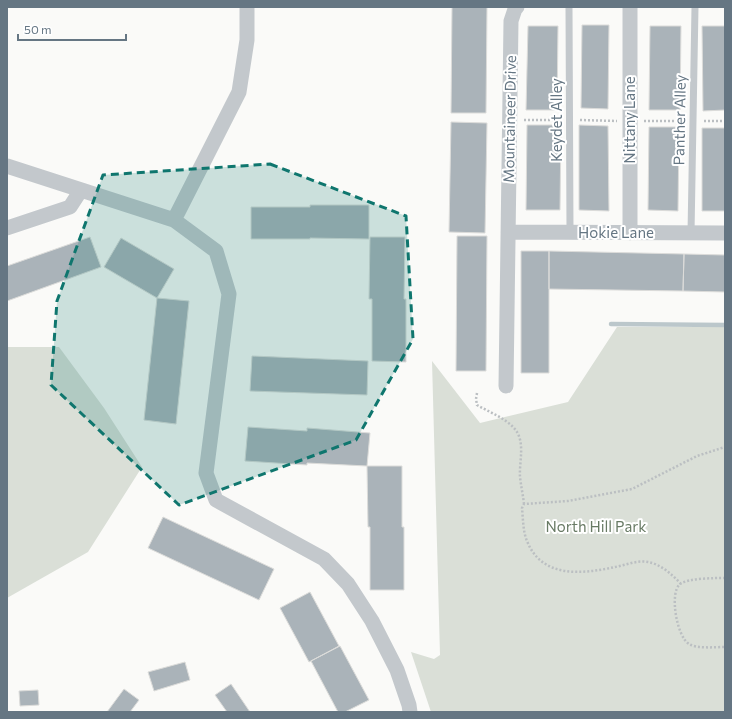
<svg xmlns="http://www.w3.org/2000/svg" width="732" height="719" font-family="Commissioner,sans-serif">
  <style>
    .green { fill: #dadfd7 }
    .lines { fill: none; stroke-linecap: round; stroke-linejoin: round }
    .stream { stroke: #bbc7cb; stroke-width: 4.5 }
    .building { fill: #aab3b9; stroke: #dcdcda }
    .path { stroke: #bbbfc2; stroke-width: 2.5; stroke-dasharray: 2 2; stroke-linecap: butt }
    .service { stroke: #c3c8cc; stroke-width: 7 }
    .minor { stroke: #c3c8cc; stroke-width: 15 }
    .marked { fill: #0f766e; fill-opacity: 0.2; stroke: #0f766e; stroke-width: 3; stroke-dasharray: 8 5; stroke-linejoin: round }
    .labels { text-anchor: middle; stroke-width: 4; stroke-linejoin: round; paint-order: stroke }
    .street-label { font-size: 15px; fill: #657683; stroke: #fff }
    .park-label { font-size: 15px; fill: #687a64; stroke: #fff }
  </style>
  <rect width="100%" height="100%" fill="#fafaf8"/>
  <!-- green -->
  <path class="green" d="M617 327H725V712H431L411 652 434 659 440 655 432 361 480 423 568 402Z
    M7 347H59L104 408 142 467 88 552 7 598Z"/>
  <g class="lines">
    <!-- stream -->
    <path class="stream" d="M611 324 725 325"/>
  </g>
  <!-- building -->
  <path class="building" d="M452 7H487L486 113H451Z
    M582 25H609L608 109 581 108Z
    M528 26H558L557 110H526Z
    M650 26H681L680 110H649Z
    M702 26H725V110L703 111Z
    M451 122 487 123 485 233 449 232Z
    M527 125H561L560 210H526Z
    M579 125 608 126 609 211 579 210Z
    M649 127H679L678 211 648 210Z
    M702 128H725V211H702Z
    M310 205H369V239L310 238V239H251V207H310Z
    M457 236H487L486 371H456Z
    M90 237 101 267 7 301V266Z
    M370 237H405L404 299H406V362L372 361V299H369Z
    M121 238 174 269 157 298 104 267Z
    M521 251H549V373H521Z
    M549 251 684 254 683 291 549 289Z
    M684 254 725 255V292L683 291Z
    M157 298 189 301 176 424 144 420Z
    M252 356 368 361 367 395 250 391Z
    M248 427 307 431V428L370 433 367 466 307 463V465L245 461Z
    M367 466H402V527H404V590H370V527H368Z
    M163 517 274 569 259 600 148 548Z
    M310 592 339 646 309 662 280 608Z
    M340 646 369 700 345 712H338L311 661Z
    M185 662 190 680 154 691 148 672Z
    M231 684 250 712H227L215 695Z
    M124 689 139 700 130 712H107Z
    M38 690 39 705 20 706 19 691Z"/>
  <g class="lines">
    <!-- path -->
    <path class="path" d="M524 120H561
      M580 120 617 121
      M644 121H683
      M704 121H725
      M477 393 476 399 477 405C489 412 505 418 514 428 526 441 519 461 520 477 521 486 523 495 524 504
      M725 578C714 578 689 578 680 584 669 593 677 637 689 644 698 649 714 647 725 647
      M681 584C672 574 660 564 648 562 637 560 626 565 615 567 583 574 542 579 527 541 523 532 523 518 522 508L524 504 568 501 632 489 697 456 725 447"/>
    <!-- service -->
    <path class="service" d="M569 7 570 232
      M691 233 695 7"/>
    <!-- minor -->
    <path class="minor" d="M630 7V233
      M7 166 174 220 216 251 229 294 206 473 216 500 324 559 348 584 372 621 397 670 409 705 410 712
      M174 220 239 92 247 40V7
      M7 228 70 207 81 190
      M508 232 725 233
      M506 386 511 21 515 9 517 7"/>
  </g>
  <!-- marked area -->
  <path class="marked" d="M270 164 406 216 413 339 356 440 179 505 51 385 57 301 103 175Z"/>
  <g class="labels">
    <!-- street labels -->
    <g class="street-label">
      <text transform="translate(510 119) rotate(-89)" y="5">Mountaineer Drive</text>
      <text transform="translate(557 120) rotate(-90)" y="5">Keydet Alley</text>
      <text transform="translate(630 120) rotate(-90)" y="5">Nittany Lane</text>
      <text transform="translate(680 120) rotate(-89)" y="5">Panther Alley</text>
      <text x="616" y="238">Hokie Lane</text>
    </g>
    <!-- park labels -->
    <g class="park-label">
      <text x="596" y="532">North Hill Park</text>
    </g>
  </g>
  <!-- border -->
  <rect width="732" height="719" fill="none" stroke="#657683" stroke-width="16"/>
  <!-- scale -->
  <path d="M18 34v6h108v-6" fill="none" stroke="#657683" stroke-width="2"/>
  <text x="24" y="34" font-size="12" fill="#657683" stroke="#ffffff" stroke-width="3" paint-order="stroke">50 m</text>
</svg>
